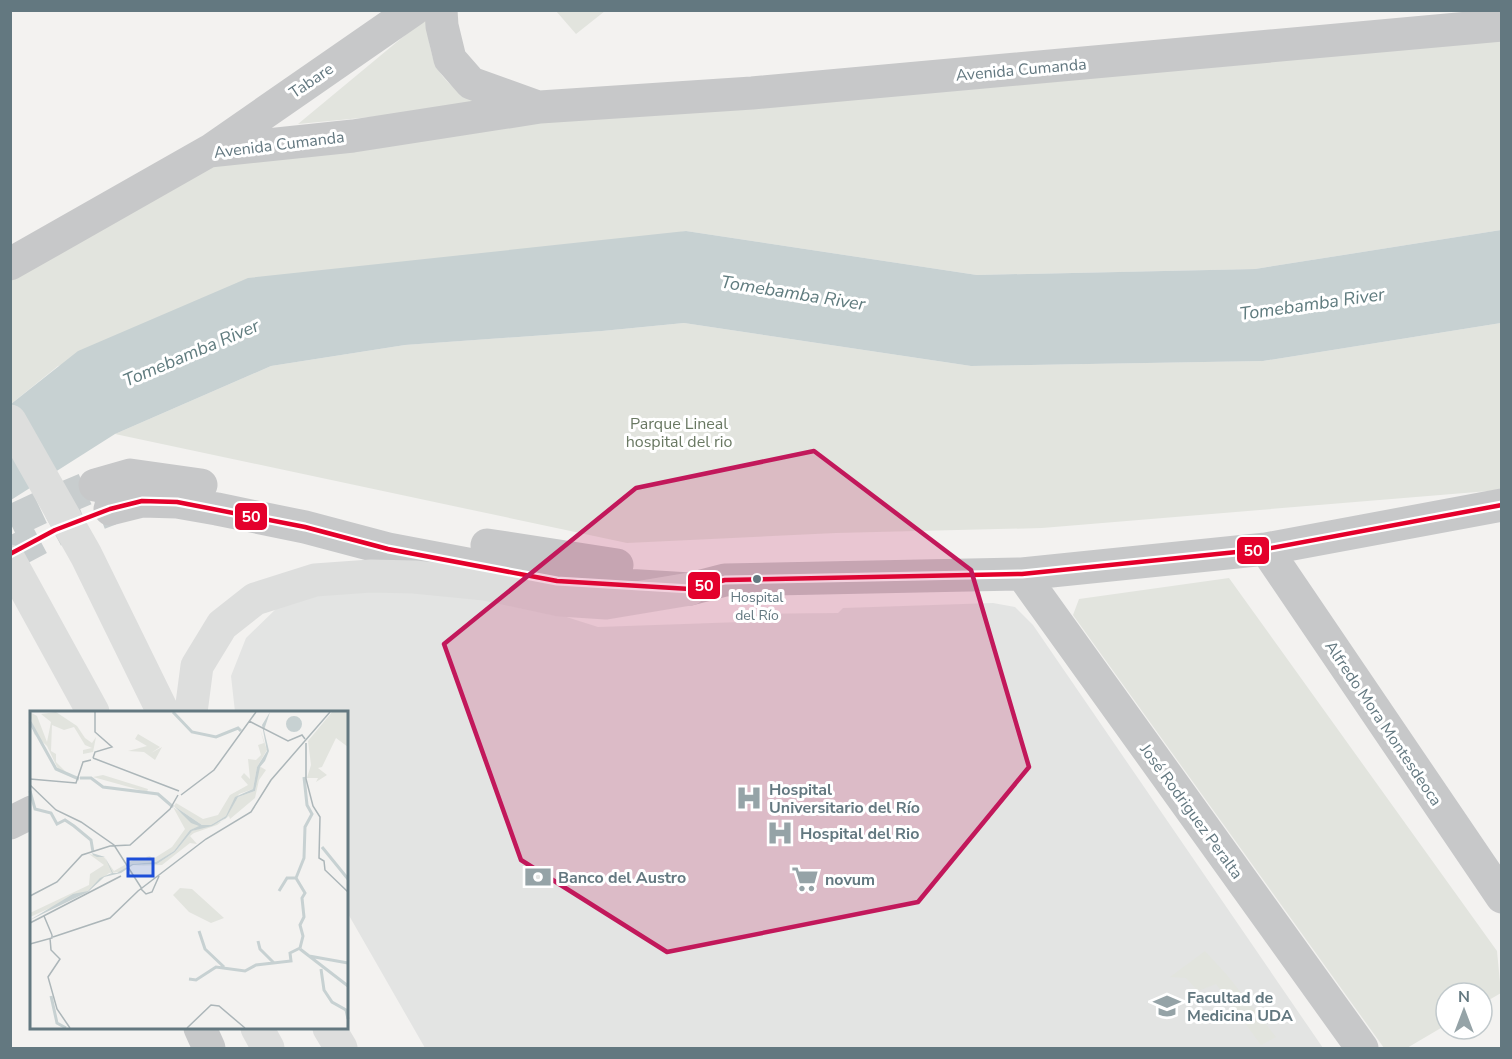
<svg xmlns="http://www.w3.org/2000/svg" width="1512" height="1059" font-family="'Nunito Sans',sans-serif">
  <style>
    .built { fill: #e3e4e3 }
    .green { fill: #e2e4de }
    .water { fill: #c7d1d2 }
    .lines { fill: none; stroke-linecap: round; stroke-linejoin: round }
    .minor-tunnel { stroke: #c8cdce; stroke-width: 33; stroke-dasharray: 33 16; stroke-linecap: butt }
    .minor { stroke: #c7c8c9; stroke-width: 33 }
    .primary { stroke: #dddedd; stroke-width: 33 }
    .bus-1-casing { stroke: #fff; stroke-width: 9 }
    .bus-1 { stroke: #e4002b; stroke-width: 4.5 }
    .marked { fill: #c2185b; fill-opacity: 0.2; stroke: #c2185b; stroke-width: 4.5; stroke-linejoin: round }
    .bus-dot { fill: #637880; stroke: #fff; stroke-width: 2 }
    .labels { text-anchor: middle; stroke-width: 6; stroke-linejoin: round; paint-order: stroke }
    .bus-label { font-size: 14px; fill: #637880; stroke: #fff }
    .street-label { font-size: 16px; fill: #637880; stroke: #fff }
    .park-label { font-size: 16px; fill: #697862; stroke: #fff }
    .poi-label { font-size: 16px; font-weight: bold; fill: #637880; stroke: #fff; text-anchor: start }
    .water-label { font-size: 18px; font-style: italic; fill: #5f7b7e; stroke: #fff }
    .inset-river { fill: none; stroke: #c7d1d2; stroke-width: 3 }
    .inset-road { fill: none; stroke: #acb6b9; stroke-width: 1.5 }
    .view { fill: #1d4ed8; fill-opacity: 0.15; stroke: #1d4ed8; stroke-width: 3 }
    .inset-edge { fill: none; stroke: #637880; stroke-width: 3 }
    .line-badge { stroke: #fff; stroke-width: 2 }
    .badge-label { font-size: 16px; text-anchor: middle; font-weight: bold; fill: #fff }
  </style>
  <rect width="100%" height="100%" fill="#f3f2f0"/>
  <!-- built -->
  <path class="built" d="M352 586 447 592 554 613 598 627 741 622 751 614 838 613 843 608 993 603 1015 607 1033 625 1323 1048H425L347 912 346 712H235L231 676 246 638 278 607Z"/>
  <!-- green -->
  <path class="green" d="M556 11H605L576 34Z
    M427 17C429 67 440 85 486 106L298 124Z
    M1501 25V230L1255 269 977 275 686 231 58 366 11 404V264L209 151Z
    M684 323 971 366 1263 361 1501 323V490L1042 528 836 533 627 543 115 434 271 366 405 345 602 331Z
    M1229 578 1497 951 1501 993 1482 1004V993H1446V1025L1407 1048H1384L1073 615 1079 599Z
    M1205 951 1227 975 1276 1037 1261 1045 1216 984 1198 991 1186 978 1170 977Z"/>
  <!-- water -->
  <path class="water" d="M1501 230V323L1263 361 971 366 684 323 602 331 405 345 271 366 115 434 11 500V404L78 351 248 278 686 231 977 275 1255 269Z"/>
  <g class="lines">
    <!-- minor-tunnel -->
    <path class="minor-tunnel" d="M10 522 40 508 95 485
      M10 554 55 530 110 509"/>
    <!-- minor -->
    <path class="minor" d="M441 10 442 26 450 59 471 83 535 106
      M211 150 413 10
      M10 264 209 151 353 136 540 107 752 93 1502 25
      M95 485 130 475 201 485
      M110 509 142 501 177 502 217 509 305 527 388 549 557 581 690 589 725 580 1022 574 1266 549 1502 505
      M487 545 617 565
      M1266 549 1502 897
      M1022 574 1362 1048
      M10 823 32 812
      M200 1028 209 1048"/>
    <!-- primary -->
    <path class="primary" d="M10 421 86 555 163 712
      M10 561 93 712
      M191 712 197 666 222 625 255 599 315 580 371 576 414 577 485 584 560 600 606 603 690 589
      M257 1028 268 1048
      M329 1028 341 1048"/>
    <defs>
      <path id="bus-1" d="M10 554 55 530 110 509 142 501 177 502 305 527 388 549 557 581 690 589 725 580 1022 574 1266 549 1502 505"/>
    </defs>
    <!-- bus-1 casing -->
    <use href="#bus-1" class="bus-1-casing"/>
    <!-- bus-1 -->
    <use href="#bus-1" class="bus-1"/>
  </g>
  <!-- marked area -->
  <path class="marked" d="M814 451 971 570 1029 767 918 902 667 952 521 860 444 644 636 488Z"/>
  <!-- icons -->
  <defs>
    <symbol id="hospital-bare" viewBox="-9 -9 18 18"><path d="M-5-5h3v3.5h4V-5h3V5h-3V1.5h-4V5h-3Z" fill="#95a3a7" stroke="#fff" stroke-width="2.5" paint-order="stroke"/></symbol>
    <symbol id="bank-bare" viewBox="-9 -9 18 18"><path d="M-6-4H6V4H-6ZM0-2.3a2.3 2.3 0 1 0 0 4.6a2.3 2.3 0 1 0 0-4.6Z" fill="#95a3a7" stroke="#fff" stroke-width="2.5" paint-order="stroke"/></symbol>
    <symbol id="supermarket-bare" viewBox="-9 -9 18 18"><path d="M-6-5.5h2.5l.6 2H6L4.5 2H-2.5L-4.4-4H-6ZM-1.5 3.2a1.3 1.3 0 1 0 .1 0ZM3 3.2a1.3 1.3 0 1 0 .1 0Z" fill="#95a3a7" stroke="#fff" stroke-width="2.5" paint-order="stroke"/></symbol>
    <symbol id="university-bare" viewBox="-9 -9 18 18"><path d="M0-5L7-2L0 1L-7-2ZM-4 1L0 2.5L4 1V4Q0 6-4 4Z" fill="#95a3a7" stroke="#fff" stroke-width="2.5" paint-order="stroke"/></symbol>
  </defs>
  <g fill-rule="evenodd">
    <use href="#hospital-bare" x="730" y="779" width="38" height="38"/>
    <use href="#hospital-bare" x="761" y="814" width="38" height="38"/>
    <use href="#bank-bare" x="519" y="858" width="38" height="38"/>
    <use href="#supermarket-bare" x="786" y="860" width="38" height="38"/>
    <use href="#university-bare" x="1148" y="987" width="38" height="38"/>
  </g>
  <!-- markers -->
  <circle class="bus-dot" cx="757" cy="579" r="5"/>
  <g class="labels">
    <!-- bus labels -->
    <g class="bus-label">
      <text x="757" y="602">Hospital<tspan x="757" dy="18">del Río</tspan></text>
    </g>
    <!-- street labels -->
    <g class="street-label">
      <text transform="translate(1021 69) rotate(-5)" y="6">Avenida Cumanda</text>
      <text transform="translate(311 80) rotate(-34)" y="6">Tabare</text>
      <text transform="translate(279 144) rotate(-7)" y="6">Avenida Cumanda</text>
      <text transform="translate(1384 723) rotate(56)" y="6">Alfredo Mora Montesdeoca</text>
      <text transform="translate(1192 811) rotate(54)" y="6">José Rodriguez Peralta</text>
    </g>
    <!-- park labels -->
    <g class="park-label">
      <text x="679" y="429">Parque Lineal<tspan x="679" dy="18">hospital del rio</tspan></text>
    </g>
    <!-- poi labels -->
    <g class="poi-label">
      <text x="769" y="795">Hospital<tspan x="769" dy="18">Universitario del Río</tspan></text>
      <text x="800" y="839">Hospital del Rio</text>
      <text x="558" y="883">Banco del Austro</text>
      <text x="825" y="885">novum</text>
      <text x="1187" y="1003">Facultad de<tspan x="1187" dy="18">Medicina UDA</tspan></text>
    </g>
    <!-- water labels -->
    <g class="water-label">
      <text transform="translate(793 293) rotate(9)" y="6">Tomebamba River</text>
      <text transform="translate(1312 304) rotate(-8)" y="6">Tomebamba River</text>
      <text transform="translate(191 353) rotate(-23)" y="6">Tomebamba River</text>
    </g>
  </g>
  <!-- overview -->
  <g transform="translate(30 711)">
    <rect width="318" height="318" fill="#f3f2f0"/>
    <path d="M0 1 7 5 17 31 21 11 11 3 26 1 47 15 55 27 62 32 66 26 63 41 53 43V39L62 37 55 34 44 16 34 19 22 14 21 40 26 43V51L37 62 28 58 17 35 4 23ZM302 1H318V36L306 27 292 56 288 57 297 64 286 71 288 67H277L281 54 278 30ZM230 18 237 39 227 56 223 78 209 83 196 105 181 114H172L144 95 146 92 173 108 188 104 200 84 218 74 211 66 214 62 220 68 218 48 226 49 231 44 228 34 234 32ZM108 23 130 36 121 42 132 36 125 49 114 41 98 40 117 35 105 28ZM229 55 236 59 229 69 225 87 200 108 199 105 187 114 164 122 160 125 167 133 160 132 132 154 100 155 127 153 145 141 162 120 193 110 208 86 225 80ZM73 64 118 78 117 81 63 66ZM143 96 170 115 160 119 144 140 126 151 102 153 91 161 79 162 58 180 0 206V202L59 174 60 163 74 154 59 143 74 146 84 160 105 148 119 149 116 146 120 145 123 148 142 136 155 118ZM150 177 162 178 194 207 181 212 159 201 143 184Z" fill="#e2e4de"/>
    <path d="M240 1 234 19 239 40 235 50 230 56 225 80 208 86 196 107 182 115 162 120 145 141 127 153 103 154 91 162 74 166 58 181 0 209 43 183 58 180 70 167 82 162 75 146H67L63 144 62 142 75 146 83 162H87L102 153 126 151 144 140 160 119 169 115 161 112 144 95 172 114H181L196 105 205 86 223 78 227 56 237 40 232 14ZM256 13a8 8 0 1 1 16 0a8 8 0 1 1-16 0Z" fill="#c7d1d2"/>
    <path class="inset-river" d="M143 1 162 21 186 26 208 17 211 20M0 11 26 58 49 68M50 67H61L73 76 128 83 143 96M0 80 5 98 21 102 27 113 35 109 44 115 61 129 63 141M292 136 318 168M249 180 257 167H266M169 220 175 238 194 256M228 230 230 238 244 252M270 237 273 225 270 214 274 206 272 187 275 182 266 167 274 147 275 116 282 103 277 94 274 66M270 238 318 275M279 245 318 252M291 258 294 279 302 291 316 299 318 308M159 268 166 269 186 256 215 260 226 254 261 250 260 242 270 237M21 285 27 312 36 317"/>
    <path class="inset-road" d="M219 10 258 30 272 24 275 28M276 32V68L283 95 290 106 289 147 294 150 295 159 318 181M63 47 149 80M63 47 65 41 82 36 65 21V1M0 68 46 72 53 51 61 49M0 74 26 99 51 111 84 134 112 178M151 84 184 59 226 1M111 178 116 183 122 181 129 165M0 185 27 171 52 144 80 135 100 134 140 98 148 84M14 205 22 224M0 212 91 165M23 226 80 207 108 180 176 128 221 101 241 69 300 1M20 227 21 239 30 248 18 266 27 298 40 317M0 233 22 227V224M157 317 181 294 189 295 215 317"/>
    <path class="view" d="M98 148H123V165H98Z"/>
    <rect width="318" height="318" class="inset-edge"/>
  </g>
  <g class="line-badge">
    <rect x="234" y="502" width="34" height="29" rx="6" fill="#e4002b"/>
    <rect x="1236" y="536" width="34" height="29" rx="6" fill="#e4002b"/>
    <rect x="687" y="571" width="34" height="29" rx="6" fill="#e4002b"/>
  </g>
  <g class="badge-label">
    <text x="251" y="522">50</text>
    <text x="1253" y="556">50</text>
    <text x="704" y="591">50</text>
  </g>
  <!-- border -->
  <rect width="1512" height="1059" fill="none" stroke="#637880" stroke-width="24"/>
  <!-- north arrow -->
  <g transform="translate(1464 1011)"><circle r="28" fill="#ffffff" stroke="#c1c9cc" stroke-width="1.5"/>
  <path d="M0-4.5L10 22L0 15L-10 22Z" fill="#95a3a7"/>
  <text y="-9" font-size="16" font-weight="bold" text-anchor="middle" fill="#637880">N</text>
  </g>
</svg>
